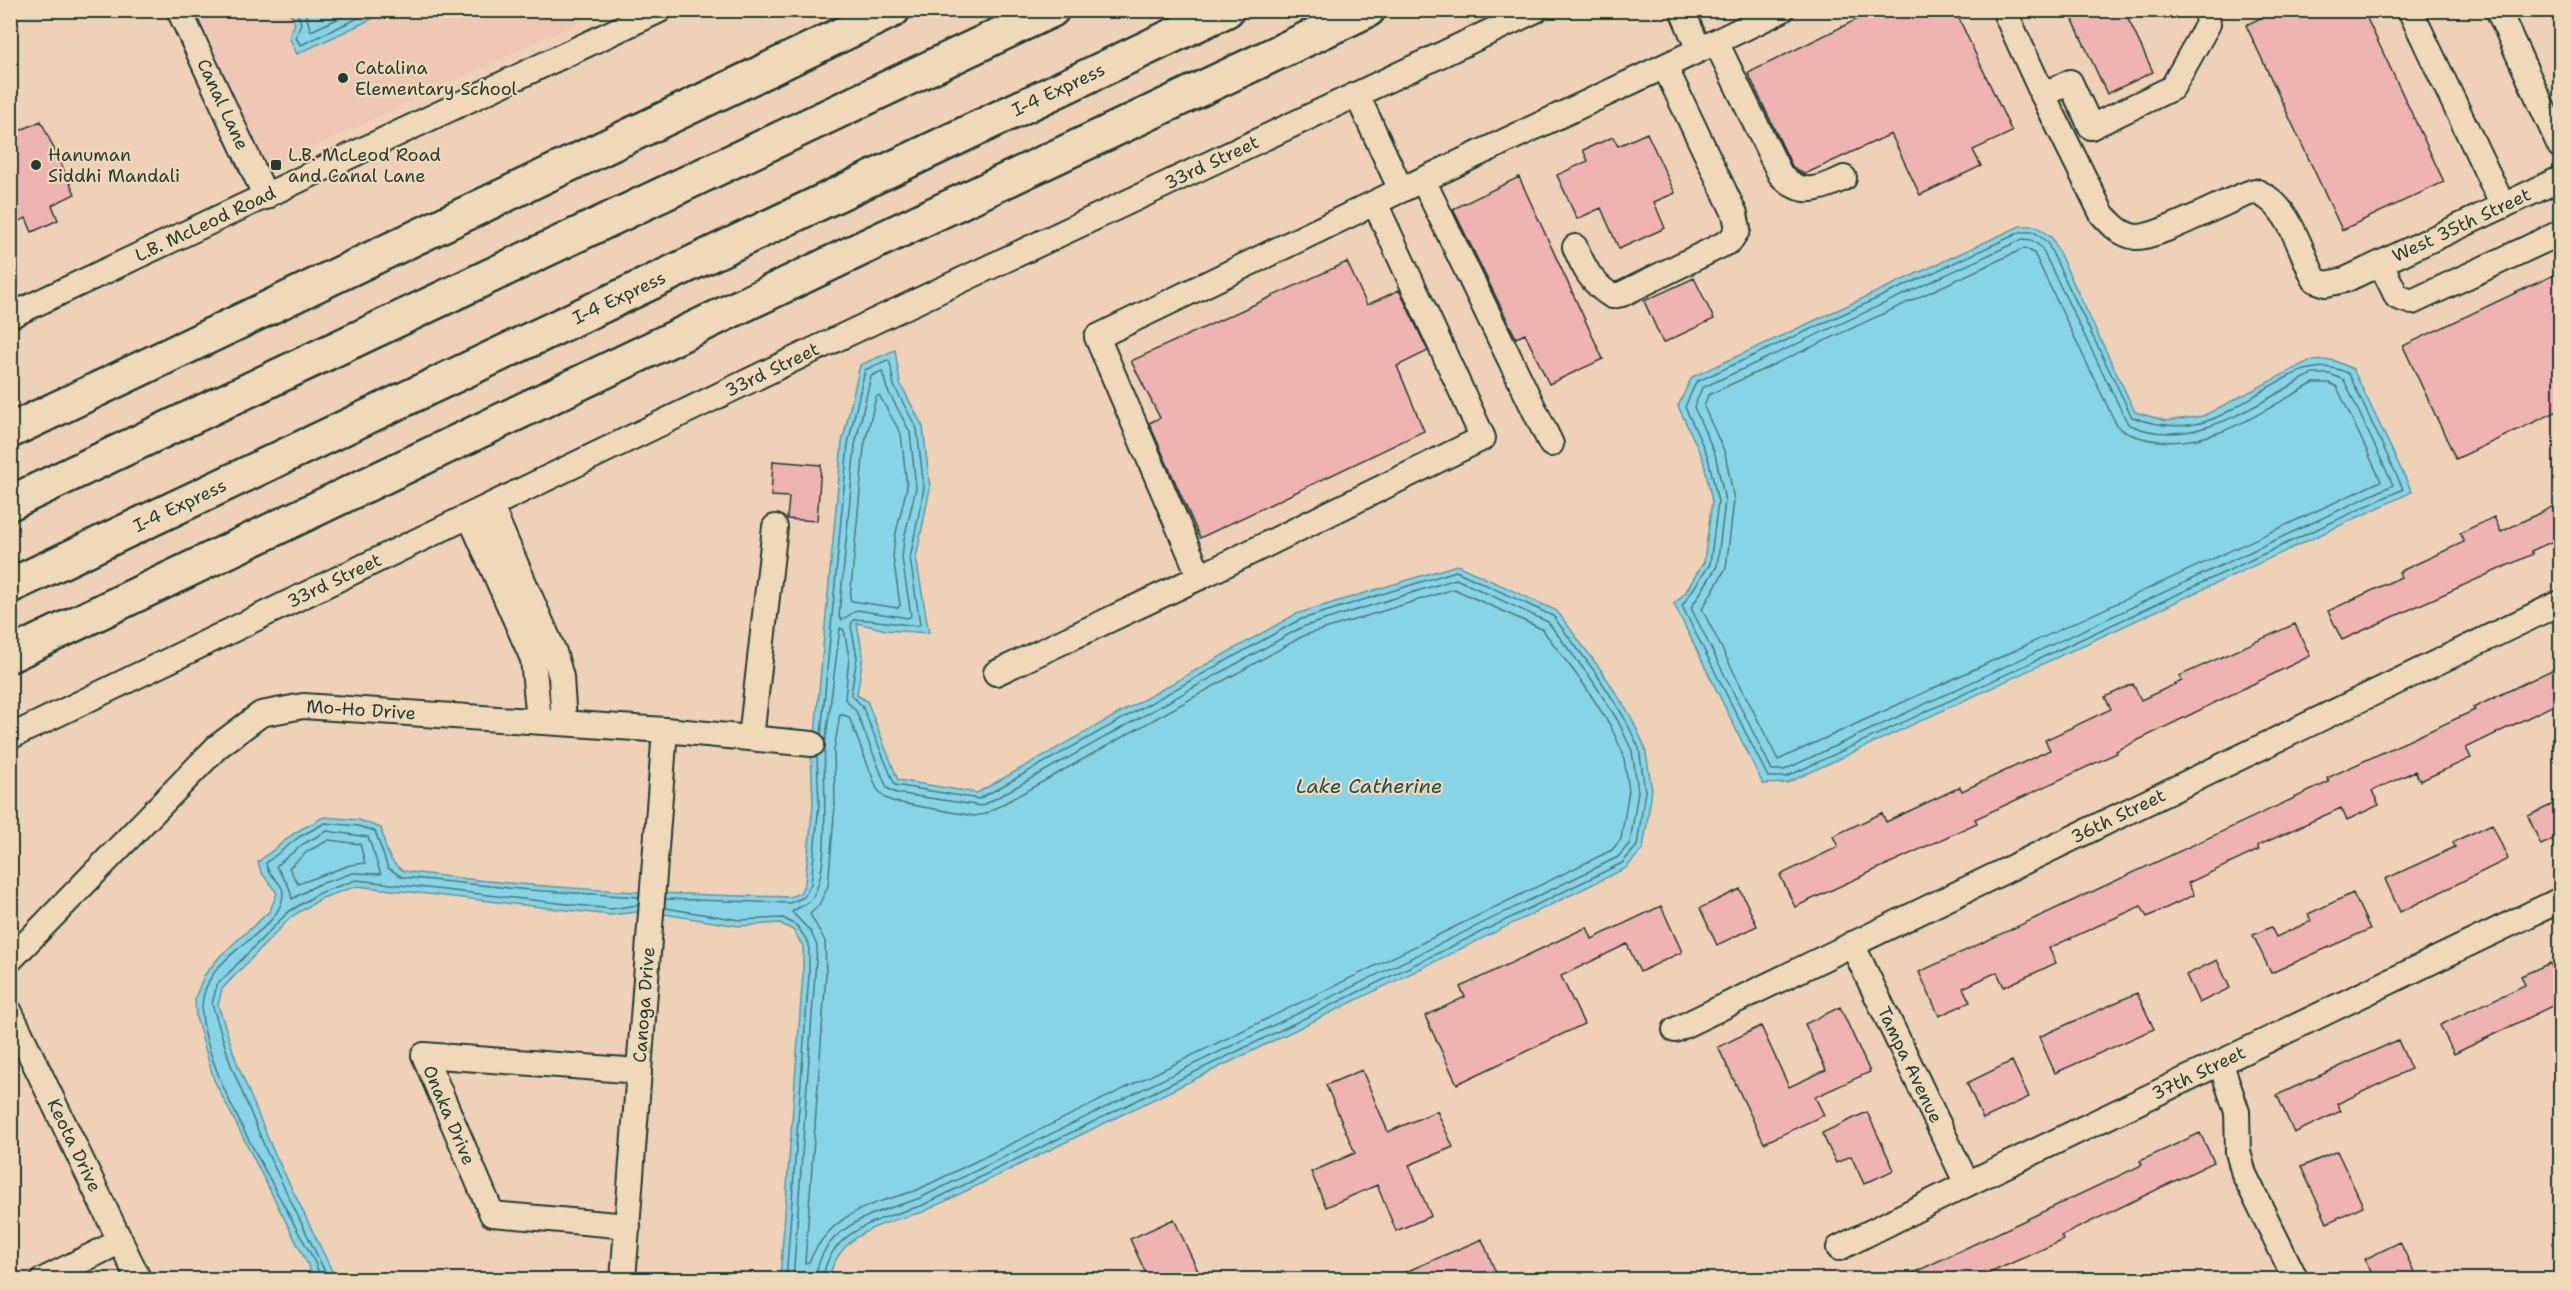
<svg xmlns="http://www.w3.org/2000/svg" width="2571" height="1290" font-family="'Shantell Sans',sans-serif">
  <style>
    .built { fill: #efc8b5 }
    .water { fill: #87d4e7; stroke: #5d989f; stroke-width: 1.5 }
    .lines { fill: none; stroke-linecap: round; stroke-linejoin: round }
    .shore { stroke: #49797c; stroke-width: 1.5 }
    .building { fill: #efb3b1; stroke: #1f3d34; stroke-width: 1.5 }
    .minor-casing { stroke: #1f3d34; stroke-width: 28 }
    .highway-casing { stroke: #1f3d34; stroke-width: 38 }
    .minor { stroke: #efd9b8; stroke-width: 24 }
    .highway { stroke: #efd9b8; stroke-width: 33 }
    .poi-dot { fill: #1f3d34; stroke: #efd9b8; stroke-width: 2 }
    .labels { text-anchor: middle; stroke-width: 4.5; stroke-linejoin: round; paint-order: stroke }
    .poi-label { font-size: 18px; fill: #1f3d34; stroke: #efd9b8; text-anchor: start }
    .street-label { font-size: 18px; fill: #1f3d34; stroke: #efd9b8 }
    .water-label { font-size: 20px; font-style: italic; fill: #294c46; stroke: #efd9b8 }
  </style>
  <rect width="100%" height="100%" fill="#efd1b7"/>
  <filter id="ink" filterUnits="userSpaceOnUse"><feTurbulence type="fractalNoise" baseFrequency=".0167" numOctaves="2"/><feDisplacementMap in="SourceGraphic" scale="12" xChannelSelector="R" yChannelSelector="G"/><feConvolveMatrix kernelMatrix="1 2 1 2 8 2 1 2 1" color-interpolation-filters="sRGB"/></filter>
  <g filter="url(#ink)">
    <!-- built -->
    <path class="built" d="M193 11H602L268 169Z"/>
    <!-- water -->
    <path class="water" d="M289 11H389L297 54 289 37 295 23Z
      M2020 226H2036L2052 238 2135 412 2166 421 2203 416 2309 361 2333 360 2353 369 2412 492 1787 783 1763 784 1674 604 1685 593 1704 562 1712 501 1703 459 1678 406 1692 377Z
      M895 350 900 383 923 427 930 488 916 558 929 633 886 630 857 623 863 656 857 695 867 701 898 780 977 793 1296 614 1457 565 1557 611 1603 673 1630 715 1645 747 1652 790 1643 849 1626 868 923 1212C883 1223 838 1233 829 1279H780L803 974V946L793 930 780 923 739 926 645 911 611 915 357 886 322 898 291 917 222 989 218 1005 237 1063 272 1148 336 1279H315L214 1080 196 1017 195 998 204 976 220 956 270 911 277 893 261 872 258 862 296 832 324 817 359 820 381 828C385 846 387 862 404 871 531 889 661 895 790 897L800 893 805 883 813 804 811 750 815 734 842 443 860 365Z"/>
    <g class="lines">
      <!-- shore -->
      <path class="shore" d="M296 10 301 23 296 38 301 45 375 10
        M304 10 311 31 357 10
        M2021 232H2034L2047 242 2132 417C2156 426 2179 429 2204 422 2249 409 2302 347 2349 374L2403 489 1786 777H1768L1682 606 1710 564 1718 502 1708 457 1685 407 1696 382Z
        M2023 239 2031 240 2041 247 2128 424C2192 454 2257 403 2312 374H2330L2344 380 2393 485 1784 770H1772L1691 608 1717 566 1725 501 1715 454 1694 407 1702 388Z
        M2025 248 2034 253 2115 422C2122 433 2131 435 2142 438 2205 455 2261 411 2314 383H2329L2337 387 2381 481 1778 760 1702 609 1726 568 1734 500 1725 453 1704 407 1708 395Z
        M882 371 887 389 910 432 916 488 904 539 902 558 911 616 908 618 857 610 842 620 839 617 855 445 871 376Z
        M879 395 901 434 907 487 895 537 893 556 900 605 898 608 852 601 850 599 864 447 876 397Z
        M1454 589 1542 629 1585 686 1610 725 1623 753 1629 790 1621 839 1612 850 915 1191C868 1205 831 1213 809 1262L805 1263 826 974 825 941 810 914 819 905 828 886 835 805 834 750 840 714 849 717 877 789 885 798 895 802 974 816 985 814 1305 635Z
        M821 735 848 444 865 370 888 360 890 362 894 386 917 429 924 488 910 558 920 624 917 626C905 625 859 617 853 620L851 626 857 657 851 694 862 706 895 785 979 799 1299 620 1456 571 1553 616 1598 676 1624 717 1639 748 1645 791 1637 846 1622 863 921 1206C882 1218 827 1231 823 1280
        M327 831 368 837 381 874 353 873 317 885 292 899 289 887 276 866 303 844Z
        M329 840 360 844 365 863 350 865 298 884 289 868 308 851Z
        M666 899 790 903 804 897 811 884 819 804 817 756
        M665 908 739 920 783 918 797 926 809 943V975L786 1280
        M320 1280C318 1262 303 1242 295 1226 266 1170 207 1075 202 1014 198 951 280 939 283 894 284 882 266 875 266 863L299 837 325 823 358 826 375 831 388 868 402 877 529 890 639 897
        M329 1280 266 1150 231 1065 212 1004 217 985 287 913 319 893 356 880 611 909 638 905
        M793 1280 817 946 811 932 792 912C797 907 806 906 811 900 832 871 822 782 825 747
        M816 1280C818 1227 876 1212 918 1199L1618 857 1630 843 1638 791 1632 751 1618 721 1592 680 1548 622 1456 579 1302 627 982 806 896 793 887 788 856 711 845 699 849 657 844 630 840 628 825 746"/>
    </g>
    <!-- building -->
    <path class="building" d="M1876 10H1955L2012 132 1973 150 1981 166 1920 195 1891 134 1805 174 1796 170 1792 166 1748 73Z
      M2094 10H2124L2153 72 2107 94 2073 20Z
      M2277 10H2363L2444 182 2342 230 2246 25Z
      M41 121 75 194 52 205 58 220 32 232 26 218 10 225V135Z
      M1647 133 1675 193 1654 202 1665 228 1619 249 1601 208 1577 219 1557 175 1588 161 1583 150 1613 137 1618 146Z
      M1519 177 1603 359 1549 384 1525 334 1516 338 1453 209Z
      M1347 262 1367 305 1399 290 1428 351 1397 366 1424 431 1200 538 1149 423 1160 418 1131 361Z
      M2560 272V410L2456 459 2403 346Z
      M1694 278 1714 319 1663 343 1644 301Z
      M773 461 821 465 817 521 787 519 789 497 771 496Z
      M2560 503V538L2531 551 2533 554 2342 640 2328 611 2401 577 2399 572 2464 542 2460 533 2494 517 2501 532Z
      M2295 624 2310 656 2116 751 2117 753 1975 819 1977 823 1795 907 1780 875 1838 847 1833 836 1882 813 1886 822 1960 787 1962 791 2050 750 2045 740 2111 709 2105 697 2133 684 2141 700 2182 681 2179 676Z
      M2560 666V702L2466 748 2471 758 2420 781 2415 771 2372 791 2379 805 2347 820 2341 808 2257 846 2259 850 2188 883 2194 895 2147 917 2141 906 2049 948 2056 963 2004 987 1997 972 1963 988 1970 1002 1939 1016 1919 972 2329 782 2327 778 2475 710 2473 708Z
      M2560 801V836L2541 845 2528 816Z
      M2492 824 2508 859 2400 912 2385 879 2455 847 2453 842Z
      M1740 889 1757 926 1717 945 1700 908Z
      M2353 893 2370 929 2271 973 2253 935 2271 927 2276 937 2311 921 2308 914Z
      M1661 906 1682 952 1640 972 1627 944 1561 976 1584 1024 1457 1084 1425 1016 1465 997 1460 987 1587 927 1592 939Z
      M2217 960 2230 988 2199 1003 2186 975Z
      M2550 963 2560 984V1002L2454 1054 2440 1025 2525 985 2521 976Z
      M2137 993 2154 1029 2055 1073 2039 1037Z
      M1840 1007 1870 1072 1815 1097 1824 1115 1764 1143 1718 1047 1761 1026 1789 1087 1826 1070 1805 1024Z
      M2398 1040 2411 1069 2337 1104 2341 1111 2294 1133 2277 1095Z
      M2012 1061 2029 1097 1983 1119 1967 1083Z
      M1362 1070 1388 1132 1437 1111 1453 1147 1409 1165 1431 1216 1396 1231 1377 1185 1326 1207 1311 1172 1355 1153 1326 1085Z
      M1867 1112 1894 1170 1864 1184 1851 1156 1836 1163 1822 1133Z
      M2200 1133 2214 1162 2061 1236 2063 1240 1974 1280H1898L2142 1165 2140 1161Z
      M2337 1151 2363 1206 2327 1223 2301 1167Z
      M1174 1219 1202 1280H1149L1130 1239Z
      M1482 1239 1496 1273 1481 1280H1387Z
      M2400 1242 2418 1280H2375L2365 1259Z"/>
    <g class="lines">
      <defs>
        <g id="minor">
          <path id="s1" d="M179 10 266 197"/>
          <path d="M2004 10 2043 95 2070 82 2091 127 2172 88 2208 24 2206 10"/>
          <path d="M2410 10 2503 206"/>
          <path d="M2498 10 2560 146"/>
          <path d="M1716 42 1780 174C1800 197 1819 190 1844 178"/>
          <path d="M1701 49 1782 10"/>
          <path d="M1357 95 1401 190 1699 50 1682 10"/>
          <path id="s2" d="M2043 95 2102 214C2112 225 2121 235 2136 237 2159 238 2227 199 2255 191 2290 204 2299 249 2315 280L2326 284 2345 280 2560 179"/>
          <path d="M1423 180 1551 444"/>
          <path d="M1575 247C1584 268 1592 284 1612 296L1622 294 1730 241 1738 229 1735 214 1665 67"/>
          <path d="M2381 264 2397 297 2412 302 2560 233"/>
          <path id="s3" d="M10 316 660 10"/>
          <path d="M491 507 554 652 561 677 564 723"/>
          <path d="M470 517 533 659 539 721"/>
          <path d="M1200 577 1483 438 1375 203"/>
          <path d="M996 673 1200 577 1097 337 1401 190"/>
          <path id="s4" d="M10 737 809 352 1536 10"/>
          <path d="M751 738 775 527"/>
          <path id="s5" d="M1852 944 1967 1184"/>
          <path id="s6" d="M10 960 217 747 261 714 303 706 665 730 812 744"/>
          <path id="s7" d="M10 1012 139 1280"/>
          <path id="s8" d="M1675 1030 2560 603"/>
          <path d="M2221 1064 2237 1112 2238 1152 2244 1174 2296 1280"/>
          <path d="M628 1226 492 1214 424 1055 639 1071"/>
          <path id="s9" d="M1839 1248 1967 1184 2560 900"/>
          <path d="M43 1280 121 1241"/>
          <path id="s10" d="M623 1280 665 730"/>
        </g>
        <g id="highway">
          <path d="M10 431 893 10"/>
          <path d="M10 503 1052 10"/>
          <path id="s11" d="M10 586 1227 10"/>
          <path d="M10 655 871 244 1368 10"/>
        </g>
      </defs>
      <!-- minor casing -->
      <use href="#minor" class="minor-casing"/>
      <!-- highway casing -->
      <use href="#highway" class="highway-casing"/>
      <!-- minor -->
      <use href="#minor" class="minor"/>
      <!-- highway -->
      <use href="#highway" class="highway"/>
    </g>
  </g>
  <!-- markers -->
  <g class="poi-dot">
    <circle cx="343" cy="78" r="6"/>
    <circle cx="36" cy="165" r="6"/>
    <rect x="270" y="159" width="12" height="12" rx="3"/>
  </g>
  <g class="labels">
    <!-- poi labels -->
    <g class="poi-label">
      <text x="355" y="74">Catalina<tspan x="355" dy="21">Elementary School</tspan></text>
      <text x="48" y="161">Hanuman<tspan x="48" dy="21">Siddhi Mandali</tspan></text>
      <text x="288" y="161">L.B. McLeod Road<tspan x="288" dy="21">and Canal Lane</tspan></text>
    </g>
    <!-- street labels -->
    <g class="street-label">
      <text dy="6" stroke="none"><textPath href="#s11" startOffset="1160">I-4 Express</textPath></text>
      <text dy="6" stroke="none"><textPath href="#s1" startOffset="104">Canal Lane</textPath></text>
      <text dy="6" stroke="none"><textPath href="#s4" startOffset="1332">33rd Street</textPath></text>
      <text dy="6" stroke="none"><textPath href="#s3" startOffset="216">L.B. McLeod Road</textPath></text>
      <text dy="6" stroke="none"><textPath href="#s2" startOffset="573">West 35th Street</textPath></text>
      <text dy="6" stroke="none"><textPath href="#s11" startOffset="674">I-4 Express</textPath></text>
      <text dy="6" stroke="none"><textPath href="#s4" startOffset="846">33rd Street</textPath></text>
      <text dy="6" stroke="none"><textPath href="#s11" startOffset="188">I-4 Express</textPath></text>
      <text dy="6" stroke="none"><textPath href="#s4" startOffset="360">33rd Street</textPath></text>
      <text dy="6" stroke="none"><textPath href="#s6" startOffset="453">Mo-Ho Drive</textPath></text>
      <text dy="6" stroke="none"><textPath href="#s8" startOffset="492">36th Street</textPath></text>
      <text dy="6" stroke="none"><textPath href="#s10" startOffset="276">Canoga Drive</textPath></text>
      <text dy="6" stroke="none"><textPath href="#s5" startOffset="134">Tampa Avenue</textPath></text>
      <text dy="6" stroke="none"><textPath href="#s9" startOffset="400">37th Street</textPath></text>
      <text transform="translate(449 1115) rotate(67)" y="6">Onaka Drive</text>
      <text dy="6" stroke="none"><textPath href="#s7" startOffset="148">Keota Drive</textPath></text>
    </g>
    <!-- water labels -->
    <g class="water-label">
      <text x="1369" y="793">Lake Catherine</text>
    </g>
  </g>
  <!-- margin -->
  <rect width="2571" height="1290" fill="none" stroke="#efd9b8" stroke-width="36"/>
  <rect x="18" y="18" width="2535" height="1254" fill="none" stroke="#1f3d34" stroke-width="2" filter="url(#ink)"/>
</svg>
